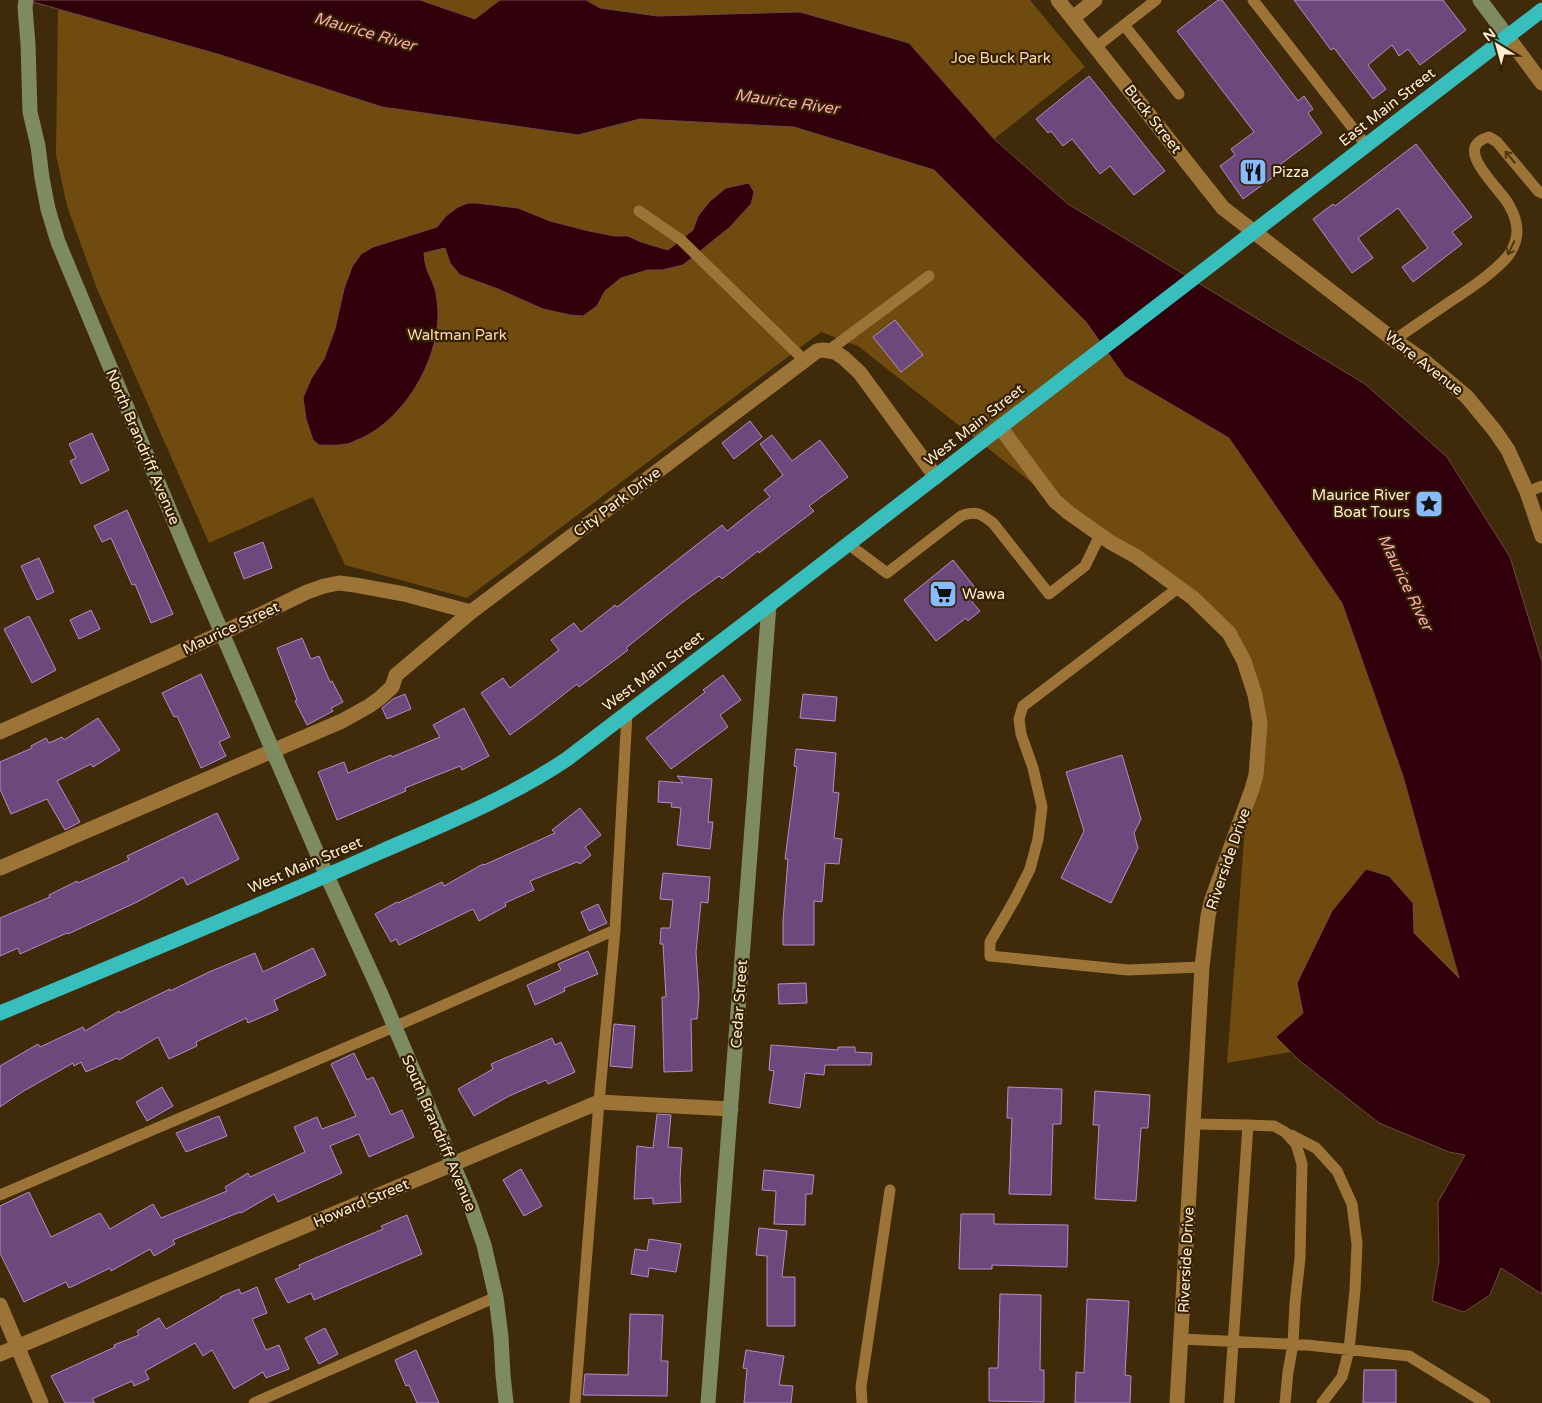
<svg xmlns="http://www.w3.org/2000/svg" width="1542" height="1403" font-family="'Varela Round',sans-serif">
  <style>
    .green { fill: #704b0f }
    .water { fill: #30010a; stroke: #6e4847 }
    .building { fill: #6c487d; stroke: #b38dc6 }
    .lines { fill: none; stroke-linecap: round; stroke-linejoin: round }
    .lane { stroke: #9d7438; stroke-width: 11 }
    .street { stroke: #9d7438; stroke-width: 15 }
    .secondary { stroke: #7e8a60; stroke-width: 15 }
    .highway { stroke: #37bebd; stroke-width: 15 }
    .oneway { stroke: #4f350e }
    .labels { text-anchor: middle; stroke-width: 4.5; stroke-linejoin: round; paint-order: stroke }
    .park-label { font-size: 15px; fill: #fadbb2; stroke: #352000 }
    .street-label { font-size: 15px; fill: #ffecd5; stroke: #352000 }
    .poi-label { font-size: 15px; fill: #ffecd5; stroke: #352000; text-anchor: start }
    .water-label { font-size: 16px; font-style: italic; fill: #faaab0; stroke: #352000 }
  </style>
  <rect width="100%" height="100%" fill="#3f2a09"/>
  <!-- green -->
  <path class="green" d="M420 0H500L475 19Z
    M586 0H1030L1085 67 994 139 909 43 800 12 657 16 600 8Z
    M58 9 221 55 382 107 578 135 640 119 794 127 934 170 1086 322 1229 438 1342 603 1403 776 1459 979 1396 1034 1227 1063 1255 695 1239 636 1055 501 858 346 821 332 467 598 345 565 313 497 209 543 97 289 67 206 56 155Z"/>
  <!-- water -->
  <path class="water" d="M26 0H420L475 19 500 0H586L600 8 657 16 800 12 909 43 994 139 1068 204 1365 384 1447 457 1510 557 1542 662V1294L1501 1268 1490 1295 1464 1312 1432 1301 1439 1261 1438 1202 1465 1155 1449 1152 1379 1123 1299 1060 1276 1037 1303 1013 1297 983 1332 911 1366 869 1389 876 1413 903 1414 933 1459 978 1403 776 1342 603 1229 438 1125 377 1086 322 934 170 794 127 640 119 578 135 382 107 221 55Z
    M749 183 754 192 751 204 730 227 683 265 662 270H648L621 278 605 291 597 306 583 316 570 315 543 309 498 289 460 275 450 263 445 248 424 253C425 271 430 274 435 289 437 297 438 308 438 316 437 363 404 419 360 439 355 440 351 444 346 444 337 446 328 445 319 445L313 440 306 419 303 398 311 379 324 359 335 329 344 289 352 267 361 254 373 247 437 227 446 216 458 207 468 203H476L518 208 550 221 589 231 614 236H628L641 242 668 250 693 230 698 216 710 201 726 188Z"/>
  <!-- building -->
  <path class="building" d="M1218 0H1222L1298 101 1304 96 1313 109 1308 113 1322 133 1273 170 1276 175 1243 199 1220 166 1235 155 1231 149 1254 132 1177 31Z
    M1294 0H1443L1466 30 1420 65 1408 49 1399 56 1392 45 1368 65 1386 89 1373 99 1334 48 1331 50Z
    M1089 76 1165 171 1134 195 1110 166 1100 174 1072 139 1063 146 1051 131 1048 133 1036 119Z
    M1416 144 1472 217 1452 232 1462 244 1413 282 1402 267 1428 248 1398 208 1358 238 1373 258 1352 273 1313 219 1333 204 1335 206Z
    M895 320 923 355 901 372 873 337Z
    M750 421 762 437 734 459 722 443Z
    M92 433 109 470 81 484 70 461 76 458 69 444Z
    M772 435 792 461 820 440 848 477 809 506 814 511 759 553 758 551 722 579 719 576 683 602 626 648 628 650 579 687 577 684 535 717 510 735 481 693 503 678 510 688 559 650 551 640 574 623 581 632 615 605 617 607 722 525 727 531 770 497 764 490 783 475 760 444Z
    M127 510 173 614 151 623 135 584 132 585 111 538 102 542 94 526Z
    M263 542 272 568 244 579 234 553Z
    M39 558 54 592 37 600 21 566Z
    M953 560 981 595 972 602 980 611 968 621 966 618 936 641 904 600Z
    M91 610 100 629 79 639 70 620Z
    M29 616 56 670 32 683 4 629Z
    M302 638 311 659 319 656 330 682 332 681 343 702 331 708 333 711 307 725 295 701 297 700 277 648Z
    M201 674 230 737 219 742 226 756 201 768 177 716 174 717 162 693Z
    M723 675 741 700 720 715 728 727 671 769 646 738 705 692 703 690Z
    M405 694 411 709 387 719 382 708 393 699Z
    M803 694 837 697 835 721 800 718Z
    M464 708 489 756 462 770 460 766 405 788 406 791 337 820 318 772 344 762 348 773 391 755 392 757 440 737 433 725Z
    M98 718 120 750 93 767 91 764 57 781 80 822 65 830 47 799 11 814 0 789V762L32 748 31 746 46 738 49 743 62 737 64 740Z
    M796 749 836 753 833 792 839 793 834 838 842 839 839 864 825 863 822 902 814 901V945H783V921L788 859H785L797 767 794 766Z
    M1122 755 1141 819 1134 833 1138 848 1111 903 1061 878 1084 831 1066 772Z
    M677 776 712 779 708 822H713L710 849 677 845 681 808 671 807 672 803 658 802 659 781 683 783Z
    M580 808 601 835 585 847 591 855 580 864 577 862 530 881 534 890 505 903 506 906 479 921 473 909 399 945 396 939 391 942 375 914 397 902 398 903 442 882 444 886 483 864 484 865 555 833 552 830Z
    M217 813 239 859 187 885 183 877 137 902 68 934 67 933 20 954 18 948 0 956V918L50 897 49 895 77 881 78 883 129 860 127 856Z
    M663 873 710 877 708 903 701 902 696 952 699 997 697 1019H691L692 1071 664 1072 662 997H666L663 944H660L661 928H670L673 900 660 899Z
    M598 904 607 923 589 931 581 912Z
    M313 948 326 975 274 1000 278 1010 248 1023 246 1018 196 1042 197 1046 169 1059 158 1037 119 1060 117 1058 86 1072 81 1062 74 1066 73 1063 22 1092 0 1107V1066L38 1044 40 1047 83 1027 85 1031 119 1011 120 1013 170 989V991L209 972 255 953 263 972Z
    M588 951 598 974 564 988 565 991 535 1005 527 985 561 970 558 964Z
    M806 983 807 1003 779 1004 778 984Z
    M614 1024 635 1026 632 1068 610 1066Z
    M552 1038 555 1045 561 1042 575 1072 548 1084 546 1080 509 1096 474 1116 458 1089 493 1069 491 1064Z
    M771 1045 838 1050V1047H855V1052L872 1053 871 1065H825L824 1075 805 1073 800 1108 769 1103 774 1071 769 1070Z
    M354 1053 367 1080 373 1077 391 1115 402 1110 414 1137 369 1157 359 1134 330 1146 342 1173 278 1202 274 1194 241 1213 240 1212 173 1240 175 1244 154 1256 150 1249 111 1271 110 1268 69 1288 66 1282 24 1302 0 1253V1206L29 1192 51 1237 100 1213 110 1229 153 1204 161 1218 227 1191 225 1187 248 1173 250 1177 305 1152 294 1127 317 1117 322 1129 356 1116 331 1064Z
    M162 1087 173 1106 147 1121 136 1102Z
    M1008 1087 1062 1089 1061 1124H1053L1051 1195 1009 1194 1012 1118H1007Z
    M1095 1091 1150 1095 1148 1128H1141L1136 1201 1095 1199 1099 1125H1093Z
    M657 1114 671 1115 668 1147 682 1148 680 1179 681 1202 653 1204V1198L634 1199 637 1146 653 1148Z
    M219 1116 227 1136 186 1152 176 1133Z
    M521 1169 542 1206 524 1216 503 1180Z
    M764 1170 814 1175 812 1194H806L805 1225 774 1224 776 1191 762 1190Z
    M961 1214H994V1224L1068 1225 1067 1267 992 1265V1269H959Z
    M407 1215 422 1254 314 1300 311 1293 288 1303 275 1279 300 1268 299 1265 383 1229 381 1226Z
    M759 1228 787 1231 782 1277H795V1326H767V1256L756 1255Z
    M649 1239 681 1244 676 1272 649 1268 648 1277 631 1274 635 1249 647 1251Z
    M257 1287 267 1313 252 1319 266 1350 279 1345 289 1369 266 1378 263 1372 234 1389 212 1350 203 1356 195 1343 145 1371 149 1379 134 1386 132 1381 92 1399 95 1403H65L51 1376 115 1347 114 1345 139 1335 137 1331 159 1318 166 1329 221 1298 220 1297 239 1289 241 1294Z
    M1000 1294 1041 1295 1040 1370H1044V1402L989 1401V1368H998Z
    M1087 1299 1129 1301 1125 1375 1131 1376 1130 1403H1075L1076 1372 1084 1373Z
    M630 1314 663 1315 661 1361H668L667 1396 583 1395 585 1374 628 1375Z
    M325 1328 338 1354 319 1364 305 1338Z
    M416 1350 439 1403H417L409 1385 406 1386 395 1360Z
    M746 1350 784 1356 779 1385 793 1386 791 1403H744L747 1369 743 1368Z
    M1364 1370H1396V1403H1363Z"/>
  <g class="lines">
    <!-- lane -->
    <path class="lane" d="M1253 0 1366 145
      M1124 25 1179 94
      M1096 47 1156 0
      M639 211 681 240 804 360
      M1394 340C1413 327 1432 314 1451 301 1471 288 1492 274 1508 256 1513 249 1517 239 1517 231 1517 223 1513 212 1509 205 1501 189 1450 147 1489 137L1497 142 1538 191 1542 193
      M828 351 929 276
      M1527 492 1542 486
      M848 544 887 573 961 516C976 510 981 514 993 523L1049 594 1085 566 1100 535
      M1178 588 1023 706 1019 719 1021 734 1033 768 1042 807 1038 839 1030 869 1015 899 990 942V956L1128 970 1202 967
      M1194 1124 1248 1125
      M1291 1135 1316 1148 1337 1171 1352 1204 1357 1244 1355 1290 1349 1350 1342 1377 1322 1403
      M0 1195 394 1027 615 930
      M1181 1339 1307 1345 1409 1356 1485 1403
      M254 1403 496 1297
      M575 1403 599 1102 615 930 627 714
      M862 1403 861 1387 890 1190
      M1229 1403 1248 1125 1274 1126 1285 1132 1296 1144 1302 1164 1300 1258 1295 1303 1293 1344 1288 1372 1285 1403"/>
    <!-- street -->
    <path class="street" d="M1058 0 1223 208 1394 340 1423 360 1467 397 1495 431 1508 450 1527 492 1542 536
      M1073 18 1095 0
      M1507 36 1542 83
      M1000 427 1055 501 1069 513 1110 542 1137 557 1193 598 1229 633 1244 661 1255 695 1260 723 1256 775 1252 789 1212 899 1208 916 1202 967 1177 1403
      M0 732 222 633 307 592 324 586 339 583 355 585 404 594 471 612
      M0 868 342 721 369 706 380 698 392 687 396 675 471 612 817 351 823 350 835 352 844 358 860 373 936 477
      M0 1305 41 1403
      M0 1354 453 1164 599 1102 731 1109"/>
    <!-- secondary -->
    <path class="secondary" d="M26 0 25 7 28 44 30 112 38 146 42 178 48 209 58 242 190 559 327 876 380 992 471 1207 484 1245 496 1297 501 1337 503 1375 506 1403
      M1480 0 1507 36
      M708 1403 769 605"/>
    <!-- highway -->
    <path class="highway" d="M0 1013C127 960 255 908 380 852 444 824 509 798 567 759L769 605 1542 10"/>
  </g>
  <!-- one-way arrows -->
  <defs><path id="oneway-shaft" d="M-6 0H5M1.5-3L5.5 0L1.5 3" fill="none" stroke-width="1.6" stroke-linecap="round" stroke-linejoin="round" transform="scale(1.25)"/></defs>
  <g class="oneway">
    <use href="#oneway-shaft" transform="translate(1510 157) rotate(-130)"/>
    <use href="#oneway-shaft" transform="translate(1511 248) rotate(116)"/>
  </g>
  <!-- icons -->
  <defs>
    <symbol id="restaurant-square" viewBox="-11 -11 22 22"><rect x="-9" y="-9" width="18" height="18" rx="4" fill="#87bbfb" stroke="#352000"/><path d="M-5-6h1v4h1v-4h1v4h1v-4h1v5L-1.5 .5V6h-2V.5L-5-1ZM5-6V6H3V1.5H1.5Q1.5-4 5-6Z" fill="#111"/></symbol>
    <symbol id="sight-square" viewBox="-11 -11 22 22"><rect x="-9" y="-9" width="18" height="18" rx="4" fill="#87bbfb" stroke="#352000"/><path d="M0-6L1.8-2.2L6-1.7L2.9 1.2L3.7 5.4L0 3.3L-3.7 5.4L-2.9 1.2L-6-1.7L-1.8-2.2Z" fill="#111"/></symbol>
    <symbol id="supermarket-square" viewBox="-11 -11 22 22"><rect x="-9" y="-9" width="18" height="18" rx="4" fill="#87bbfb" stroke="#352000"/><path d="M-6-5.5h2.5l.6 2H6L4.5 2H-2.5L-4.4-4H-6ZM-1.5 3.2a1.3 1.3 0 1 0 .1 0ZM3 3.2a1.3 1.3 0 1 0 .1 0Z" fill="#111"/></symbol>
  </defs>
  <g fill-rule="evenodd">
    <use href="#restaurant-square" x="1237" y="156" width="32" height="32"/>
    <use href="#sight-square" x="1413" y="488" width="32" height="32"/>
    <use href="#supermarket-square" x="927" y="578" width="32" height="32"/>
  </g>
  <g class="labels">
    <!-- park labels -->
    <g class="park-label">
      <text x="1001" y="63">Joe Buck Park</text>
      <text x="457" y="340">Waltman Park</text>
    </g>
    <!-- street labels -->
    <g class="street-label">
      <text transform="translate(1387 107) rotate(-38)" y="5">East Main Street</text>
      <text transform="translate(1153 119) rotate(52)" y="5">Buck Street</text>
      <text transform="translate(1424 363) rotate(38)" y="5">Ware Avenue</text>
      <text transform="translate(974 425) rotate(-38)" y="5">West Main Street</text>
      <text transform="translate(143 447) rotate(67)" y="5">North Brandriff Avenue</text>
      <text transform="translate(617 502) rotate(-37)" y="5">City Park Drive</text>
      <text transform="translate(231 628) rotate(-25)" y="5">Maurice Street</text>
      <text transform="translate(653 671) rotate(-37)" y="5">West Main Street</text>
      <text transform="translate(1228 859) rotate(-71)" y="5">Riverside Drive</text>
      <text transform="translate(305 865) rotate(-23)" y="5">West Main Street</text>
      <text transform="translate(739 1004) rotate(-86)" y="5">Cedar Street</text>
      <text transform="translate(439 1133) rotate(67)" y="5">South Brandriff Avenue</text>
      <text transform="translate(361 1203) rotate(-23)" y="5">Howard Street</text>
      <text transform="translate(1186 1260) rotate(-87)" y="5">Riverside Drive</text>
    </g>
    <!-- poi labels -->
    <g class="poi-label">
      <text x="1272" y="177">Pizza</text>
      <text x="1410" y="500" text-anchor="end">Maurice River<tspan x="1410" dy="17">Boat Tours</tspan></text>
      <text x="962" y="599">Wawa</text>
    </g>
    <!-- water labels -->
    <g class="water-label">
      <text transform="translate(365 31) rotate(16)" y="6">Maurice River</text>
      <text transform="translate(787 101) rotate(8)" y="6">Maurice River</text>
      <text transform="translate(1406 582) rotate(64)" y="6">Maurice River</text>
    </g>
  </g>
  <!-- north arrow -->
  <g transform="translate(1497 45) rotate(323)" stroke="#352000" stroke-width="4" paint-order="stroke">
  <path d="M0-4L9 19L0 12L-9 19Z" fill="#ffecd5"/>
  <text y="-8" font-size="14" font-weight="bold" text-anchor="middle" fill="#ffecd5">N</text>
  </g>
</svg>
